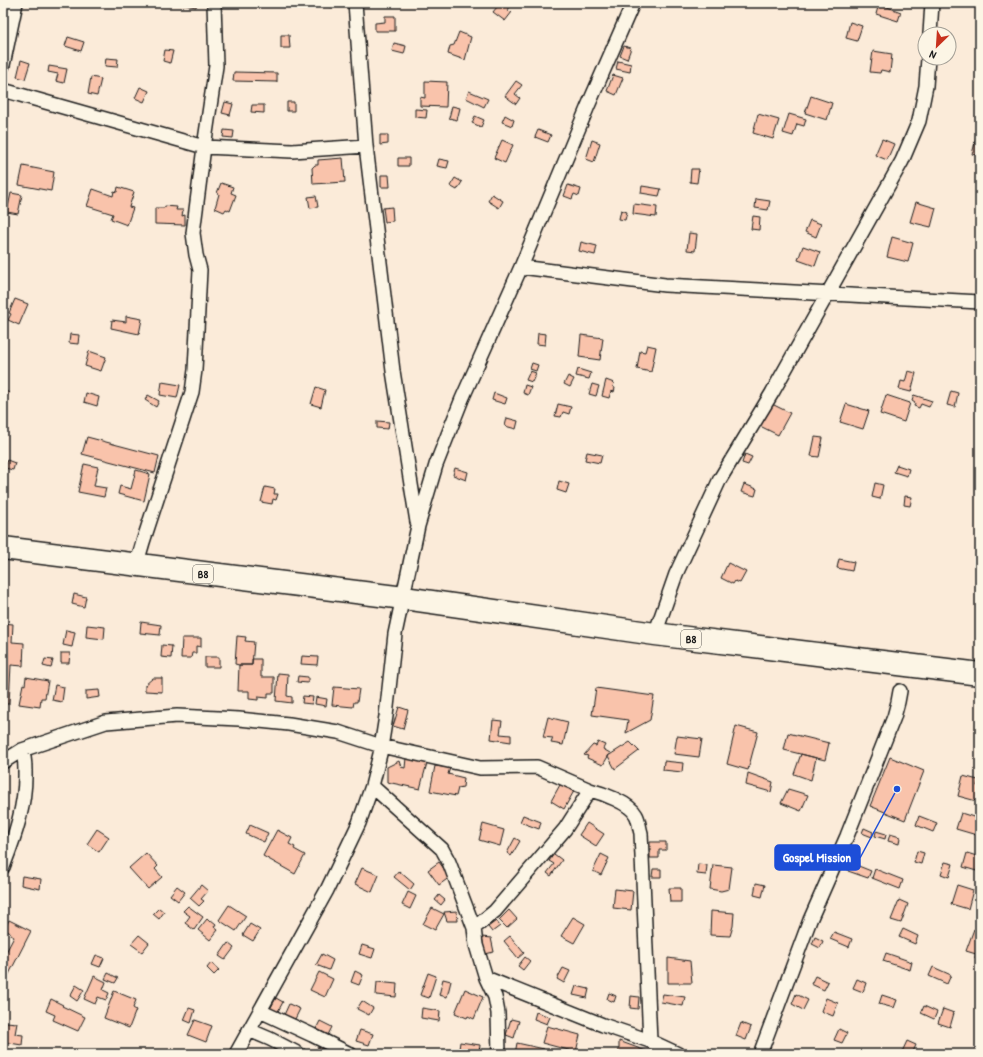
<svg xmlns="http://www.w3.org/2000/svg" width="983" height="1057" font-family="'Patrick Hand',sans-serif">
  <style>
    .building { fill: #f9c3ab; stroke: #1c1c1c }
    .lines { fill: none; stroke-linecap: round; stroke-linejoin: round }
    .street-casing { stroke: #1c1c1c; stroke-width: 16 }
    .highway-casing { stroke: #1c1c1c; stroke-width: 25 }
    .street { stroke: #fcf5e5; stroke-width: 13 }
    .highway { stroke: #fcf5e5; stroke-width: 22 }
    .labels { text-anchor: middle; stroke-width: 3; stroke-linejoin: round; paint-order: stroke }
    .shield { fill: #fcf5e5; stroke: #5f5d58; stroke-width: 1 }
    .shield-label { font-size: 11px; font-weight: bold; fill: #1c1c1c }
    .leader { fill: none; stroke: #1d4ed8; stroke-width: 1.5 }
    .callout-dot { fill: #1d4ed8; stroke: #fcf5e5; stroke-width: 1.5 }
    .callout { fill: #1d4ed8; stroke: #1d4ed8; stroke-width: 1.5 }
    .callout-label { font-size: 13px; text-anchor: middle; font-weight: bold; fill: #fff }
  </style>
  <rect width="100%" height="100%" fill="#fbebd9"/>
  <filter id="ink" filterUnits="userSpaceOnUse"><feTurbulence type="fractalNoise" baseFrequency=".025" numOctaves="2"/><feDisplacementMap in="SourceGraphic" scale="8" xChannelSelector="R" yChannelSelector="G"/><feConvolveMatrix kernelMatrix="1 2 1 2 8 2 1 2 1" color-interpolation-filters="sRGB"/></filter>
  <g filter="url(#ink)">
    <!-- building -->
    <path class="building" d="M175 3H197L196 7Z
      M329 3H339V7H329Z
      M494 3H513L507 11 512 12 505 21 493 12 497 7 493 4Z
      M879 4 901 12 898 21 876 14Z
      M385 16H395V31H375V23L385 22Z
      M850 22 862 26 857 41 846 38Z
      M459 32 471 37 465 60 448 54 450 46 454 45Z
      M281 35H289L290 48H281Z
      M68 37 84 42 81 51 65 46Z
      M394 43 406 46 404 54 392 51Z
      M624 46 631 48 627 59 620 56Z
      M165 50 173 51 170 63 163 61Z
      M873 51 892 54 890 72 881 70 880 73 870 72Z
      M106 58 118 59 117 67 105 66Z
      M21 60 30 63 25 79 17 77Z
      M618 61 631 64 630 72 616 69Z
      M49 66 67 69 64 83 56 81 58 74 48 72Z
      M234 72 277 73V82L233 81Z
      M613 75 623 78 616 95 607 91Z
      M91 77 101 79 97 96 88 94Z
      M425 81 447 82 446 107 420 106V97L425 98Z
      M516 81 522 85 515 94 520 98 516 104 505 96Z
      M140 87 149 91 144 102 135 98Z
      M469 91 488 99 484 107 466 98Z
      M811 96 832 103 827 120 805 113Z
      M225 102 233 104 230 115 222 113Z
      M287 102H294V111H287Z
      M252 105H264V113L251 112Z
      M452 106 460 108 457 120 449 118Z
      M415 109 427 110 426 118 415 117Z
      M758 114 779 120 773 139 753 133Z
      M789 114 806 119 804 126 797 124 793 136 783 133Z
      M505 115 514 120 512 126 502 122Z
      M475 116 484 120 481 127 472 123Z
      M224 130 234 131 233 138 223 137Z
      M538 130 551 135 548 142 535 137Z
      M380 135H388V144L380 145Z
      M977 135 980 136V156L972 154Z
      M882 139 894 144 887 160 875 155Z
      M502 140 513 145 505 163 494 158Z
      M592 140 600 143 594 162 586 159Z
      M343 158 345 182 313 184 312 168 315 165H318V160Z
      M398 158H409V166H398Z
      M439 159 449 161 447 168 437 166Z
      M23 166 54 172 51 191 19 185Z
      M691 169H699L697 183 690 182Z
      M381 175H389L390 187H381Z
      M455 178 462 182 457 190 450 186Z
      M221 183 233 187 231 193 236 195 230 211 226 209 224 212 215 208 219 194 217 193Z
      M568 185 581 189 579 196 574 194 572 199 564 196Z
      M642 186 661 189 659 196 641 193Z
      M118 187 134 192 129 207 133 208 127 225 111 219 113 214 87 206 93 189 113 196 114 191 117 192Z
      M11 193 22 195 18 214 7 212Z
      M492 194 503 201 499 208 488 201Z
      M316 196 318 207 310 208 308 197Z
      M756 199 770 201 768 210 755 208Z
      M916 202 936 208 931 227 910 222Z
      M634 204 657 207 656 217 633 214Z
      M165 206 177 207 176 210H183L182 216 185 215V225L155 224V208H164Z
      M392 207 393 221 385 222 383 208Z
      M621 210 627 212 625 220 619 219Z
      M753 216 760 217 759 230 751 229Z
      M810 220 821 224 816 237 805 232Z
      M689 233 697 234 695 251 687 250Z
      M892 237 913 243 908 262 887 257Z
      M581 242 597 246 595 255 579 251Z
      M803 246 820 252 815 266 798 260Z
      M15 299 28 304 19 325 8 320 11 314 9 313Z
      M126 316 142 319 139 334 111 328 112 320 126 322Z
      M538 333 546 334 545 345 537 344Z
      M70 334 79 335 78 344 69 343Z
      M581 335 603 338 600 360 579 357Z
      M647 345 656 347 651 372 637 369 640 351 645 352Z
      M89 351 106 357 101 371 85 366Z
      M532 363 538 365 536 371 530 369Z
      M578 369 591 373 589 379 576 376Z
      M530 371 536 373 532 382 526 380Z
      M908 371 916 373 911 392 899 389 901 381 905 382Z
      M568 376 574 379 570 387 564 384Z
      M606 380 614 383 613 387 615 388 614 392 611 391 609 398 602 396Z
      M162 382 180 385 177 398 160 395Z
      M592 384 599 386 596 396 589 394Z
      M525 385 531 387 528 395 523 393Z
      M316 387 325 390 321 407 311 404Z
      M3 389 9 393 3 402Z
      M951 391 958 393 955 407 947 405Z
      M86 393 99 397 97 406 84 402Z
      M494 393 507 398 505 404 492 400Z
      M148 395 159 401 156 407 145 400Z
      M886 395 910 403 904 422 880 414Z
      M914 395 932 401 929 407 921 404 919 408 914 406 915 403 912 401Z
      M558 404 571 407 569 414 563 412 561 417 555 416Z
      M772 404 790 413 778 435 760 426Z
      M846 404 869 411 863 429 840 422Z
      M507 418 518 421 516 429 505 426Z
      M377 421 389 422 388 429 377 428Z
      M87 437 159 456 155 473 82 454Z
      M815 437 823 438 819 457 811 456Z
      M587 452 602 455 600 463 585 460Z
      M745 454 752 457 748 465 742 463Z
      M7 460 15 463 13 470 5 468Z
      M84 464 98 467 94 486 106 488 104 497 78 492Z
      M897 465 909 469 907 476 894 472Z
      M455 468 468 472 466 480 453 475Z
      M136 470 150 474 144 501 118 494 120 486 131 489Z
      M559 481 569 484 566 493 557 490Z
      M875 483 883 485 880 499 872 497Z
      M744 484 757 489 755 496 741 492Z
      M265 487 275 489 274 494H278L276 500 273 499 272 504 261 502Z
      M905 496 912 497 910 506 904 505Z
      M839 559 854 562 852 571 837 568Z
      M728 563 746 572 740 583 735 581 733 584 721 578Z
      M74 594 86 597 84 607 72 604Z
      M141 622 161 625 160 635 140 633Z
      M3 623 13 624 12 642 24 643 23 666 11 665 9 704H3Z
      M87 625 105 627 104 639 86 637Z
      M66 630 75 632 72 647 63 645Z
      M237 636 246 637 245 641 254 642 252 665H239L235 664Z
      M182 638H201V647L196 646V653H192L191 658H181Z
      M162 645 172 646 171 658 161 657Z
      M61 653H70L69 663H61Z
      M302 656 318 657 317 665 301 664Z
      M205 657H219V667H205Z
      M45 659 53 660 51 668 43 666Z
      M252 659H261V677H274V693H268V698L258 697V700L249 699V691H238L239 665H252Z
      M278 673 288 674 287 696 292 697V703L276 701Z
      M298 676 308 677V683L297 682Z
      M26 677 48 681 45 698H41L40 707 19 704 23 684 25 685Z
      M153 678H162V692L145 691V685Z
      M55 685 64 687 62 702 52 700Z
      M334 687 359 689 357 702H354L353 707 332 705Z
      M596 688 654 696 650 720 626 733 628 720 592 715Z
      M99 690 100 697 86 699V691Z
      M303 696 313 697 312 704 302 703Z
      M316 697 327 699 326 706 315 704Z
      M399 707 408 710 403 729 393 726Z
      M548 717 568 722 563 745 551 743 553 738 543 737Z
      M493 720 502 721 500 734 511 735V742L491 739Z
      M736 726 758 732 748 770 727 764Z
      M788 733 829 743 825 760 784 750Z
      M677 736 702 739 699 757 674 754Z
      M598 742 605 745 603 749 610 753 603 765 587 758 588 756 584 755 593 745 596 746Z
      M630 742 639 751 615 769 608 756Z
      M801 754 816 758 811 780 794 774Z
      M890 757 924 771 905 820 870 806Z
      M406 758 427 763 420 789 387 782V767L399 761 401 767 405 768Z
      M664 761 683 763 682 772 663 770Z
      M435 766 450 768 448 774 464 778 463 787 458 788 456 796 430 791Z
      M748 773 773 782 771 792 746 785Z
      M963 776 978 780 977 786 980 787V802L958 796Z
      M561 783 574 791 564 809 551 801Z
      M788 789 808 795 801 811 781 803Z
      M961 813 980 819V836L956 829Z
      M523 815 541 822 539 829 520 822Z
      M919 816 937 823 933 832 916 825Z
      M587 823 604 834 596 846 579 835Z
      M483 824 504 830 500 846 479 840Z
      M250 825 268 833 264 842 246 834Z
      M864 828 873 832 872 837 862 833Z
      M97 829 109 837 99 852 87 844Z
      M277 830 292 838 289 844 295 847 294 849 305 855 295 874 263 856Z
      M876 831 886 834 885 839 875 836Z
      M890 834 900 837 899 844 888 841Z
      M515 838 520 841 511 856 507 853Z
      M650 842H666V850H659V858H650Z
      M917 851 924 853 921 864 914 862Z
      M146 853 158 866 155 869 162 877 148 889 129 868Z
      M967 853 980 857V872L963 867Z
      M554 854 562 860 551 876 547 873 554 864 549 861Z
      M601 854 609 858 601 875 593 871Z
      M439 862 450 877 439 885 428 870Z
      M945 862 953 864 949 877 941 874Z
      M851 863 871 871 868 878 848 871Z
      M698 864 707 865 706 875 697 874Z
      M713 865 732 867 729 889 721 891 710 889Z
      M362 868 379 875 372 892 355 884Z
      M653 869H661V877H652Z
      M875 869 903 880 900 889 872 878Z
      M399 871 414 884 410 890 394 877Z
      M22 876 41 879 40 889 21 885Z
      M756 883 765 885 762 897 754 895Z
      M201 885 208 891 201 899 204 901 199 906 190 898Z
      M957 885 973 890 968 909 951 904Z
      M177 886 185 892 178 901 170 895Z
      M669 888H681V902H670Z
      M615 889 633 891 631 910 613 908Z
      M408 892 416 896 410 909 402 905Z
      M439 895 445 900 441 905 435 900Z
      M899 900 908 904 901 923 891 920Z
      M229 905 246 916 236 931 219 920Z
      M188 906 203 917 194 930 185 923 190 916 183 911Z
      M159 908 164 912 159 919 153 914Z
      M432 908 444 914 435 930 423 924Z
      M509 910 517 919 507 928 499 920Z
      M457 911 458 921H447L444 912Z
      M711 911 734 913 733 926 730 936 710 935Z
      M573 917 585 924 574 943 561 936Z
      M207 919 210 922 211 920 216 924 214 927 218 930 210 940 198 930Z
      M9 920 31 931 7 978 3 976V958L14 937 10 935 11 933 4 930Z
      M496 921 500 926 492 932 488 927Z
      M250 924 260 930 253 941 243 935Z
      M903 929 918 936 915 944 899 937Z
      M974 929 980 931V960L975 958 976 954 966 951Z
      M834 932 852 939 849 947 830 939Z
      M139 935 149 943 142 952 131 944Z
      M510 936 524 953 518 958 504 941Z
      M482 937 491 938 494 952 485 954Z
      M815 937 823 941 820 948 812 944Z
      M228 943 234 948 225 960 219 956Z
      M362 945 375 949 372 958 359 954Z
      M886 953 912 962 910 970 883 961Z
      M322 954 333 960 329 970 316 965Z
      M96 955 104 958 100 967 92 964Z
      M525 957 530 961 523 970 518 966Z
      M668 958 690 961 692 983H668Z
      M211 963 219 970 214 975 207 968Z
      M933 967 951 975 947 984 929 976Z
      M563 968 570 971 564 983 557 979Z
      M355 971 363 975 359 985 351 982Z
      M319 972 333 979 325 997 310 990Z
      M108 973 118 978 115 983 105 979Z
      M428 973 436 976 429 998 420 995Z
      M94 976 106 982 103 990 109 993 106 1000 98 997 95 1004 84 999Z
      M815 976 828 982 824 990 811 984Z
      M443 979 451 981 447 997 439 995Z
      M857 979 866 983 863 992 853 988Z
      M377 982 397 984 396 997 376 995Z
      M76 985 84 990 77 1001 70 996Z
      M576 986 589 989 587 998 573 995Z
      M465 989 483 997 474 1019 468 1016 467 1018 455 1013Z
      M114 991 136 1000 133 1008 136 1010 129 1028 104 1018Z
      M609 993 616 996 614 1002 607 999Z
      M663 994 685 997 683 1006 661 1002Z
      M796 994 808 1000 803 1010 792 1004Z
      M882 995 897 1000 894 1008 879 1004Z
      M631 996 639 997 638 1009 630 1008Z
      M276 998 283 1002 276 1015 269 1011Z
      M826 998 838 1003 833 1016 821 1011Z
      M51 999 63 1005 62 1006 85 1017 78 1031 53 1020 55 1015 46 1011Z
      M362 1001 373 1008 369 1015 357 1009Z
      M289 1004 300 1009 295 1019 284 1015Z
      M924 1006 937 1012 934 1019 921 1013Z
      M189 1008 195 1010 191 1023 184 1020Z
      M422 1008 440 1011 439 1021 421 1018Z
      M943 1009 954 1013 950 1027 938 1023Z
      M536 1012 550 1017 547 1024 534 1019Z
      M511 1019 519 1021 514 1038 506 1035Z
      M195 1020 212 1026 206 1042 188 1035Z
      M320 1021 332 1027 328 1035 316 1029Z
      M6 1022 17 1023 15 1034 23 1035 22 1045 3 1042Z
      M741 1023 751 1027 746 1040 736 1036Z
      M547 1026 580 1035 576 1052 542 1043Z
      M839 1029 847 1033 842 1043 834 1040Z
      M360 1030 373 1034 369 1045 356 1041Z
      M619 1041 654 1054H619Z
      M907 1041 916 1045 912 1054H901Z
      M460 1042 480 1045 479 1053 459 1049Z
      M517 1043 544 1049 542 1054H515Z
      M318 1047 331 1053 330 1054H315Z"/>
    <g class="lines">
      <defs>
        <path id="street" d="M355 3 366 146 393 371 417 522
          M930 34 932 3
          M3 65 16 3
          M3 90 204 147 292 151 366 146
          M521 267 665 285 980 302
          M136 566 143 542 192 392 195 370 200 270 196 255 193 233 204 147 216 66 214 3
          M655 634 676 574 720 479 772 393 902 161 919 121 926 86 928 58
          M3 762 22 750 106 722 177 716 239 719 289 724 338 732 381 746 480 768 537 767 590 790
          M372 786 442 849 449 862 474 928 476 945 486 978 603 1025 650 1041 678 1054
          M3 867C15 836 26 805 25 771 25 764 25 757 22 750
          M474 928 495 911 565 829 590 790C602 793 630 803 636 815 639 820 639 827 641 833L650 1041
          M486 978 495 997 498 1013 499 1054
          M260 1011 312 1035 350 1054
          M249 1030 270 1039 299 1054
          M236 1054 327 890 359 823 372 786 380 754 386 716 395 634 418 526 436 465 462 399 521 267 588 106 633 3
          M760 1054 810 920 847 836 894 717 898 702 900 691"/>
        <path id="highway" d="M3 548 404 598 655 634 980 674"/>
      </defs>
      <!-- street casing -->
      <use href="#street" class="street-casing"/>
      <!-- highway casing -->
      <use href="#highway" class="highway-casing"/>
      <!-- street -->
      <use href="#street" class="street"/>
      <!-- highway -->
      <use href="#highway" class="highway"/>
    </g>
  </g>
  <g class="labels">
    <!-- shield labels -->
    <g class="shield">
      <rect x="193" y="565" width="20" height="18" rx="3"/>
      <rect x="681" y="630" width="20" height="18" rx="3"/>
    </g>
    <g class="shield-label">
      <text x="203" y="578">B8</text>
      <text x="691" y="643">B8</text>
    </g>
  </g>
  <!-- callouts -->
  <path class="leader" d="M897 789L860 858"/>
  <circle class="callout-dot" cx="897" cy="789" r="4"/>
  <rect class="callout" x="775" y="845" width="85" height="25" rx="4"/>
  <g class="callout-label">
    <text x="817" y="862">Gospel Mission</text>
  </g>
  <!-- margin -->
  <rect width="983" height="1057" fill="none" stroke="#fcf5e5" stroke-width="16"/>
  <rect x="8" y="8" width="967" height="1041" fill="none" stroke="#1c1c1c" stroke-width="1.5" filter="url(#ink)"/>
  <!-- north arrow -->
  <g transform="translate(937 46) rotate(205)"><circle r="19" fill="#fcf5e5" stroke="#a29e95"/>
  <path d="M0-3L7 15L0 10L-7 15Z" fill="#c8321e"/>
  <text y="-6" font-size="11" font-weight="bold" text-anchor="middle" fill="#1c1c1c">N</text>
  </g>
</svg>
